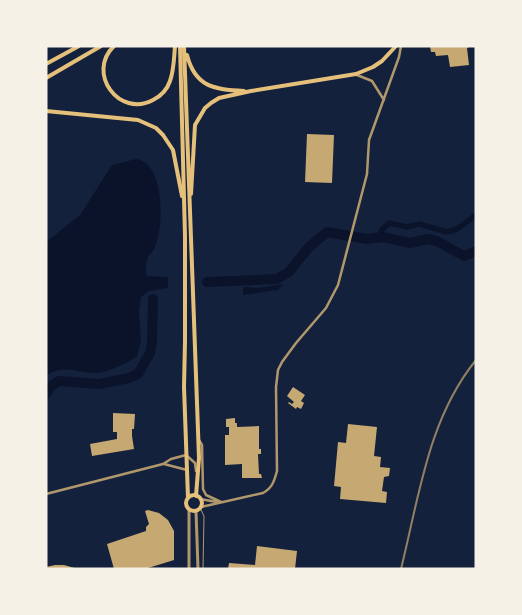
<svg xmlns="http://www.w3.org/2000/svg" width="522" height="615" font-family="Ubuntu,sans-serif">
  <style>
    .water { fill: #0b132b }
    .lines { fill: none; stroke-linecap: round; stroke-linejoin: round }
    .canal { stroke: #0b132b; stroke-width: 5.5 }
    .river { stroke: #0b132b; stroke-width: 10 }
    .building { fill: #c6a872 }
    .service { stroke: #b1986c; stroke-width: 1 }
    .minor { stroke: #b1986c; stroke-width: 2.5 }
    .tertiary { stroke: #b1986c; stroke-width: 3 }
    .secondary { stroke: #e5c07b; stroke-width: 4 }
    .primary { stroke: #e5c07b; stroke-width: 4 }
    .rail { stroke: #918062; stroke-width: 2 }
  </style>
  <rect width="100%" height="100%" fill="#14213d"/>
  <!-- water -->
  <path class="water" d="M136 159C162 162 163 213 159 232 158 237 156 246 153 251 152 253 149 254 148 257 146 261 145 271 147 276L168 277V288L149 291 141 297 139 311 141 340 137 357C125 363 110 372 96 373 77 374 64 363 46 376V242L80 215 112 165Z
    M284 284 278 290 243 295V287L258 288Z"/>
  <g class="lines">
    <!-- canal -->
    <path class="canal" d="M383 237 381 231 389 223 407 227 419 224 447 232 457 229 476 215"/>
    <!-- river -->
    <path class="river" d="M207 282 277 279 289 272 309 247 327 232 367 239 383 237 410 243 428 239 437 241 464 256 476 251
      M46 394 51 386 59 381 99 384 129 378 138 374 150 353 152 343 153 299"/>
  </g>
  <!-- building -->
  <path class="building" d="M430 46H470L467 48 469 65 450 67 448 55 436 56 435 52H431Z
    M307 134 334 135 332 183 305 182Z
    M293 387 305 395 301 401 304 403 301 409 297 407 296 409 288 403 289 402 292 404 294 402 287 396Z
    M113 413 135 414 134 429H132V436L134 449 92 456 90 444 117 439V432H113Z
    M235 418V423H237V427L259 426V449H261V454H258L259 474H261L262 478H242V464L225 465V435H229V427H226V419Z
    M348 424 377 427 374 456 381 457 380 467 390 468 389 476 384 477 382 491 387 492 386 503 340 499 341 487 334 486 338 442 346 443Z
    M148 510 159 513 168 520 174 531V560L145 569H114L107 544 146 531V527L149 524 145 511Z
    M257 546 297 551 295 569H228L229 563 255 565Z
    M55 565H64L78 569H46V567Z"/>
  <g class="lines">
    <!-- service -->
    <path class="service" d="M200 508 204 516 203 569"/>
    <!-- minor -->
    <path class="minor" d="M357 75 372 81 384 100
      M199 440 202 445 203 489 206 495 221 502
      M164 464 187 470
      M46 494 163 464 171 459 186 455 195 463 196 471
      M200 499 217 502
      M201 507 263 493C272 488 274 482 277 471L276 387 278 370 282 362 296 343 326 308 338 285 367 174 369 140 399 57 401 46"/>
    <!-- tertiary -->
    <path class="tertiary" d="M189 509V569
      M196 511 198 569"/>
    <!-- secondary -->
    <path class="secondary" d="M180 46 185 236V341L184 387 188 498
      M184 46 199 458 196 496
      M187 55C195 87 215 90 244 91
      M191 194 195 125 205 108 211 103 219 98 251 91 356 74 373 67 382 61 396 46
      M186 503a8 8 0 1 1 16 0a8 8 0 1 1-16 0Z"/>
    <!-- primary -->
    <path class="primary" d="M114 46C86 73 119 118 153 100 161 96 167 90 170 81 174 70 174 58 175 46
      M46 64 79 46
      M46 78 101 46
      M46 111 138 120 156 128 163 135 173 150 182 196"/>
    <!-- rail -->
    <path class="rail" d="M401 569C419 497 428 419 476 360"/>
  </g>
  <!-- border -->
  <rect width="522" height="615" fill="none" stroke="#f6f1e7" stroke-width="95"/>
</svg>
